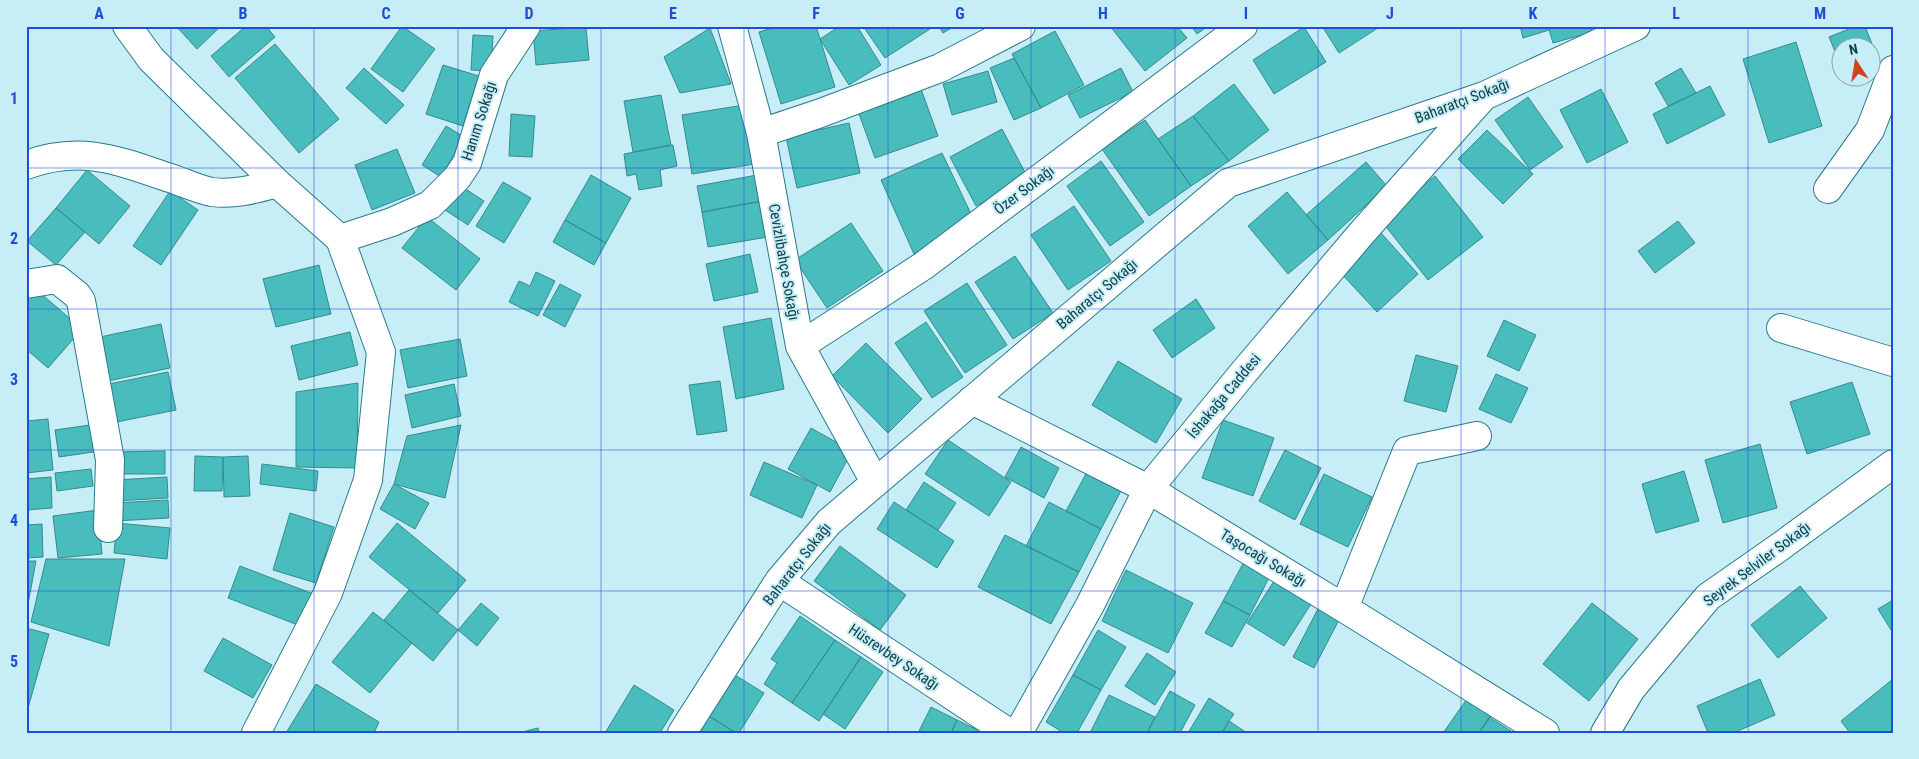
<svg xmlns="http://www.w3.org/2000/svg" width="1919" height="759" font-family="'Roboto Condensed',sans-serif">
  <style>
    .building { fill: #49bcbd; stroke: #358c8c }
    .lines { fill: none; stroke-linecap: round; stroke-linejoin: round }
    .minor-casing { stroke: #287b8d; stroke-width: 30 }
    .minor { stroke: #fff; stroke-width: 28 }
    .grid { fill: none; stroke: #1d4ed8; stroke-width: 1; stroke-opacity: 0.55 }
    .labels { text-anchor: middle; stroke-width: 4; stroke-linejoin: round; paint-order: stroke }
    .street-label { font-size: 15px; fill: #12404a; stroke: #c7edf6 }
    .neatline { fill: none; stroke: #1d4ed8; stroke-width: 2 }
    .grid-label { font-size: 16px; text-anchor: middle; font-weight: bold; fill: #1d4ed8 }
  </style>
  <rect width="100%" height="100%" fill="#c7edf6"/>
  <!-- building -->
  <path class="building" d="M176 26H221L197 49Z
    M246 26H266L275 37 229 77 211 56Z
    M402 26 435 49 403 92 371 69Z
    M779 26H816L835 87 781 104 759 32Z
    M840 26H857L881 65 849 85 820 39Z
    M863 26H928L930 29 885 58Z
    M939 26H955L943 33Z
    M1110 26H1177L1187 38 1145 71Z
    M1191 26H1208L1197 34Z
    M1322 26H1381L1339 53Z
    M1520 26H1548L1549 30 1523 38Z
    M1548 26H1591L1592 32 1553 43Z
    M1856 26H1865L1879 62 1872 65V48H1842V68L1829 37Z
    M586 27 589 60 536 65 533 31Z
    M1304 27 1326 62 1274 94 1253 60Z
    M710 28 731 84 680 93 664 57Z
    M1055 31 1084 85 1041 108 1012 54Z
    M473 35 493 36 491 71 471 70Z
    M1796 42 1822 126 1769 143 1743 59Z
    M275 44 339 119 299 153 235 78Z
    M1014 58 1041 108 1014 120 990 68Z
    M443 65 479 76 463 126 426 114Z
    M364 68 404 105 386 124 346 88Z
    M1121 68 1133 92 1080 118 1068 95Z
    M1681 68 1696 93 1668 106 1655 83Z
    M988 71 997 102 952 115 943 84Z
    M1234 84 1269 130 1229 161 1193 116Z
    M1710 86 1725 115 1667 144 1653 114Z
    M921 89 938 136 875 158 858 111Z
    M1601 89 1628 142 1587 163 1560 110Z
    M661 95 671 145 633 152 624 101Z
    M1528 97 1563 147 1530 170 1495 120Z
    M744 105 755 164 692 174 682 115Z
    M511 114 535 116 532 157 509 156Z
    M1193 116 1229 161 1191 186 1158 139Z
    M1145 120 1191 186 1149 216 1102 149Z
    M849 123 860 173 797 188 786 137Z
    M446 126 464 137 441 177 422 165Z
    M1002 129 1028 178 976 206 950 157Z
    M1487 130 1533 174 1503 204 1458 159Z
    M673 145 677 166 660 170 662 186 639 190 636 174 627 176 624 154Z
    M397 149 415 193 372 210 355 165Z
    M942 153 972 216 914 254 881 180Z
    M1101 161 1144 222 1110 246 1067 186Z
    M1366 162 1387 186 1328 240 1306 215Z
    M87 170 130 206 99 244 56 208Z
    M591 175 631 198 606 243 565 220Z
    M757 175 762 201 702 212 697 186Z
    M1435 176 1483 237 1428 280 1380 219Z
    M503 182 531 198 504 243 476 226Z
    M458 184 484 201 468 225 442 208Z
    M170 191 198 210 161 265 133 246Z
    M1287 192 1328 240 1288 274 1248 226Z
    M762 201 768 237 708 247 702 212Z
    M1074 206 1111 261 1068 290 1031 235Z
    M56 208 85 232 56 265 27 241Z
    M427 217 480 259 456 290 402 248Z
    M565 220 606 243 594 265 553 242Z
    M1678 221 1695 243 1655 273 1638 251Z
    M851 223 883 271 827 308 795 260Z
    M1381 233 1418 274 1377 312 1339 271Z
    M750 254 758 292 714 301 706 264Z
    M1015 256 1053 313 1013 339 975 282Z
    M319 265 331 314 276 327 263 279Z
    M536 272 555 281 538 316 509 302 519 281 530 286Z
    M967 283 1007 345 965 373 924 311Z
    M560 284 581 295 565 327 543 315Z
    M38 291 82 329 48 368 26 349V304Z
    M1196 299 1215 328 1172 358 1153 330Z
    M771 318 784 389 736 399 723 327Z
    M1504 320 1536 335 1519 371 1487 356Z
    M926 322 963 377 932 398 895 343Z
    M161 324 170 368 108 381 100 337Z
    M350 332 358 365 299 380 291 346Z
    M460 339 467 376 408 388 400 350Z
    M866 343 922 399 888 433 832 376Z
    M1416 355 1458 366 1446 412 1404 401Z
    M1118 361 1182 399 1156 443 1092 405Z
    M168 372 176 410 112 423 104 385Z
    M1496 374 1528 388 1511 423 1479 409Z
    M720 381 727 431 697 435 689 385Z
    M1852 382 1870 434 1807 454 1790 402Z
    M358 383 357 468 296 467V392Z
    M454 384 461 416 412 428 405 395Z
    M48 419 53 470 26 473V421Z
    M1223 420 1274 438 1253 496 1202 478Z
    M97 424 100 451 59 457 55 430Z
    M461 425 445 498 394 484 407 436Z
    M811 428 852 451 830 492 788 469Z
    M948 440 1011 482 989 516 925 474Z
    M1760 444 1777 508 1723 523 1705 460Z
    M1021 447 1059 468 1044 498 1005 477Z
    M1285 450 1321 468 1295 520 1259 501Z
    M165 451V474H114V452Z
    M195 456 223 457 222 491H194Z
    M248 456 250 496 224 497 223 457Z
    M764 462 817 485 802 518 750 495Z
    M262 464 318 471 316 491 260 484Z
    M91 469 93 486 57 491 55 473Z
    M1088 470 1123 487 1101 529 1066 511Z
    M1684 471 1699 521 1656 533 1642 484Z
    M1324 474 1372 497 1348 547 1300 524Z
    M51 477 52 508 26 510V479Z
    M167 477 168 498 115 501 114 480Z
    M924 482 956 503 938 530 906 510Z
    M394 484 429 503 415 529 380 509Z
    M168 500 169 518 115 521 114 503Z
    M894 502 954 541 937 568 877 529Z
    M1049 502 1101 529 1079 572 1026 546Z
    M98 510 102 554 58 558 53 516Z
    M290 513 334 527 316 583 273 570Z
    M117 523 170 528 167 559 114 553Z
    M397 523 466 580 438 613 369 557Z
    M42 524 43 557 26 558V525Z
    M1005 535 1079 572 1051 624 978 587Z
    M840 546 906 595 880 630 814 581Z
    M1247 556 1273 570 1250 615 1223 601Z
    M46 559H125L109 646 31 622Z
    M26 561H36L26 615Z
    M240 566 316 595 303 627 228 598Z
    M1126 570 1193 603 1168 653 1102 621Z
    M1276 578 1313 601 1284 646 1247 623Z
    M1800 586 1827 618 1778 658 1751 625Z
    M409 590 458 630 433 661 384 620Z
    M1893 600V633L1878 609Z
    M1223 601 1250 615 1232 647 1205 633Z
    M481 603 499 618 477 646 458 630Z
    M1592 603 1638 639 1589 701 1543 664Z
    M1320 605 1341 616 1314 668 1293 657Z
    M373 612 412 643 370 693 332 662Z
    M800 616 835 640 792 703 764 684 777 663 771 659Z
    M26 628 49 634 26 715Z
    M1098 630 1126 647 1101 690 1073 675Z
    M223 638 272 665 253 698 204 671Z
    M835 640 861 657 819 721 792 703Z
    M1147 653 1176 672 1155 705 1125 686Z
    M861 657 883 672 845 729 823 714Z
    M727 670 764 693 739 733H736L701 711Z
    M1073 675 1101 690 1077 733H1064L1046 722Z
    M1760 679 1775 715 1733 733H1708L1697 706Z
    M1893 679V733H1850L1841 721Z
    M316 684 379 722 374 733H286Z
    M634 685 674 710 660 733H605Z
    M1170 691 1195 705 1180 733H1147Z
    M1109 695 1155 717 1147 733H1090Z
    M1469 696 1494 712 1479 733H1443Z
    M1209 698 1234 714 1229 721 1222 733H1188Z
    M931 707 957 720 951 733H918Z
    M701 711 736 733H687Z
    M1489 717 1514 733H1479Z
    M957 720 984 733H951Z
    M1229 721 1247 733H1222Z
    M538 728 539 733H518Z"/>
  <g class="lines">
    <defs>
      <path id="minor" d="M127 26 151 59 277 183 340 239 381 352 368 480 328 593 256 733
        M732 26 761 133 800 346 875 482
        M761 133 818 114 940 68 1021 26
        M26 165C84 144 121 162 176 180 187 184 200 190 212 192 235 195 255 189 277 183
        M1828 189 1870 130 1893 70
        M340 239 392 222 430 205 457 178 467 163 494 75 526 26
        M26 284 57 279 77 295 81 301 110 460 108 528
        M1781 328 1893 362
        M800 346 923 266 1243 26
        M972 400 1148 489 1344 608 1545 733
        M779 581 1009 733
        M1344 608 1407 451 1477 436
        M682 733 779 581 829 522 1228 183 1484 96 1636 26
        M1018 733 1090 605 1148 489 1244 372 1360 235 1482 98
        M1605 733 1631 689 1708 597 1781 546 1893 464"/>
    </defs>
    <!-- minor casing -->
    <use href="#minor" class="minor-casing"/>
    <!-- minor -->
    <use href="#minor" class="minor"/>
  </g>
  <!-- grid -->
  <path class="grid" d="M171 26V733M314 26V733M458 26V733M601 26V733M744 26V733M888 26V733M1031 26V733M1175 26V733M1318 26V733M1461 26V733M1605 26V733M1748 26V733M26 168H1893M26 309H1893M26 450H1893M26 591H1893"/>
  <g class="labels">
    <!-- street labels -->
    <g class="street-label">
      <text transform="translate(1462 101) rotate(-21)" y="5">Baharatçı Sokağı</text>
      <text transform="translate(479 121) rotate(-72)" y="5">Hanım Sokağı</text>
      <text transform="translate(1024 190) rotate(-37)" y="5">Özer Sokağı</text>
      <text transform="translate(784 262) rotate(80)" y="5">Cevizlibahçe Sokağı</text>
      <text transform="translate(1097 294) rotate(-40)" y="5">Baharatçı Sokağı</text>
      <text transform="translate(1224 396) rotate(-50)" y="5">İshakağa Caddesi</text>
      <text transform="translate(1263 558) rotate(31)" y="5">Taşocağı Sokağı</text>
      <text transform="translate(797 564) rotate(-52)" y="5">Baharatçı Sokağı</text>
      <text transform="translate(1757 564) rotate(-37)" y="5">Seyrek Selviler Sokağı</text>
      <text transform="translate(894 657) rotate(34)" y="5">Hüsrevbey Sokağı</text>
    </g>
  </g>
  <!-- border -->
  <rect width="1919" height="759" fill="none" stroke="#c7edf6" stroke-width="55"/>
  <!-- north arrow -->
  <g transform="translate(1856 62) rotate(348)"><circle r="24" fill="#c7edf6" stroke="#7fa8b1"/>
  <path d="M0-4L9 19L0 12L-9 19Z" fill="#cd441f"/>
  <text y="-8" font-size="14" font-weight="bold" text-anchor="middle" fill="#12404a">N</text>
  </g>
  <rect x="28" y="28" width="1864" height="704" class="neatline"/>
  <g class="grid-label">
    <text x="99" y="19">A</text>
    <text x="243" y="19">B</text>
    <text x="386" y="19">C</text>
    <text x="529" y="19">D</text>
    <text x="673" y="19">E</text>
    <text x="816" y="19">F</text>
    <text x="960" y="19">G</text>
    <text x="1103" y="19">H</text>
    <text x="1246" y="19">I</text>
    <text x="1390" y="19">J</text>
    <text x="1533" y="19">K</text>
    <text x="1676" y="19">L</text>
    <text x="1820" y="19">M</text>
    <text x="14" y="104">1</text>
    <text x="14" y="244">2</text>
    <text x="14" y="385">3</text>
    <text x="14" y="526">4</text>
    <text x="14" y="667">5</text>
  </g>
</svg>
